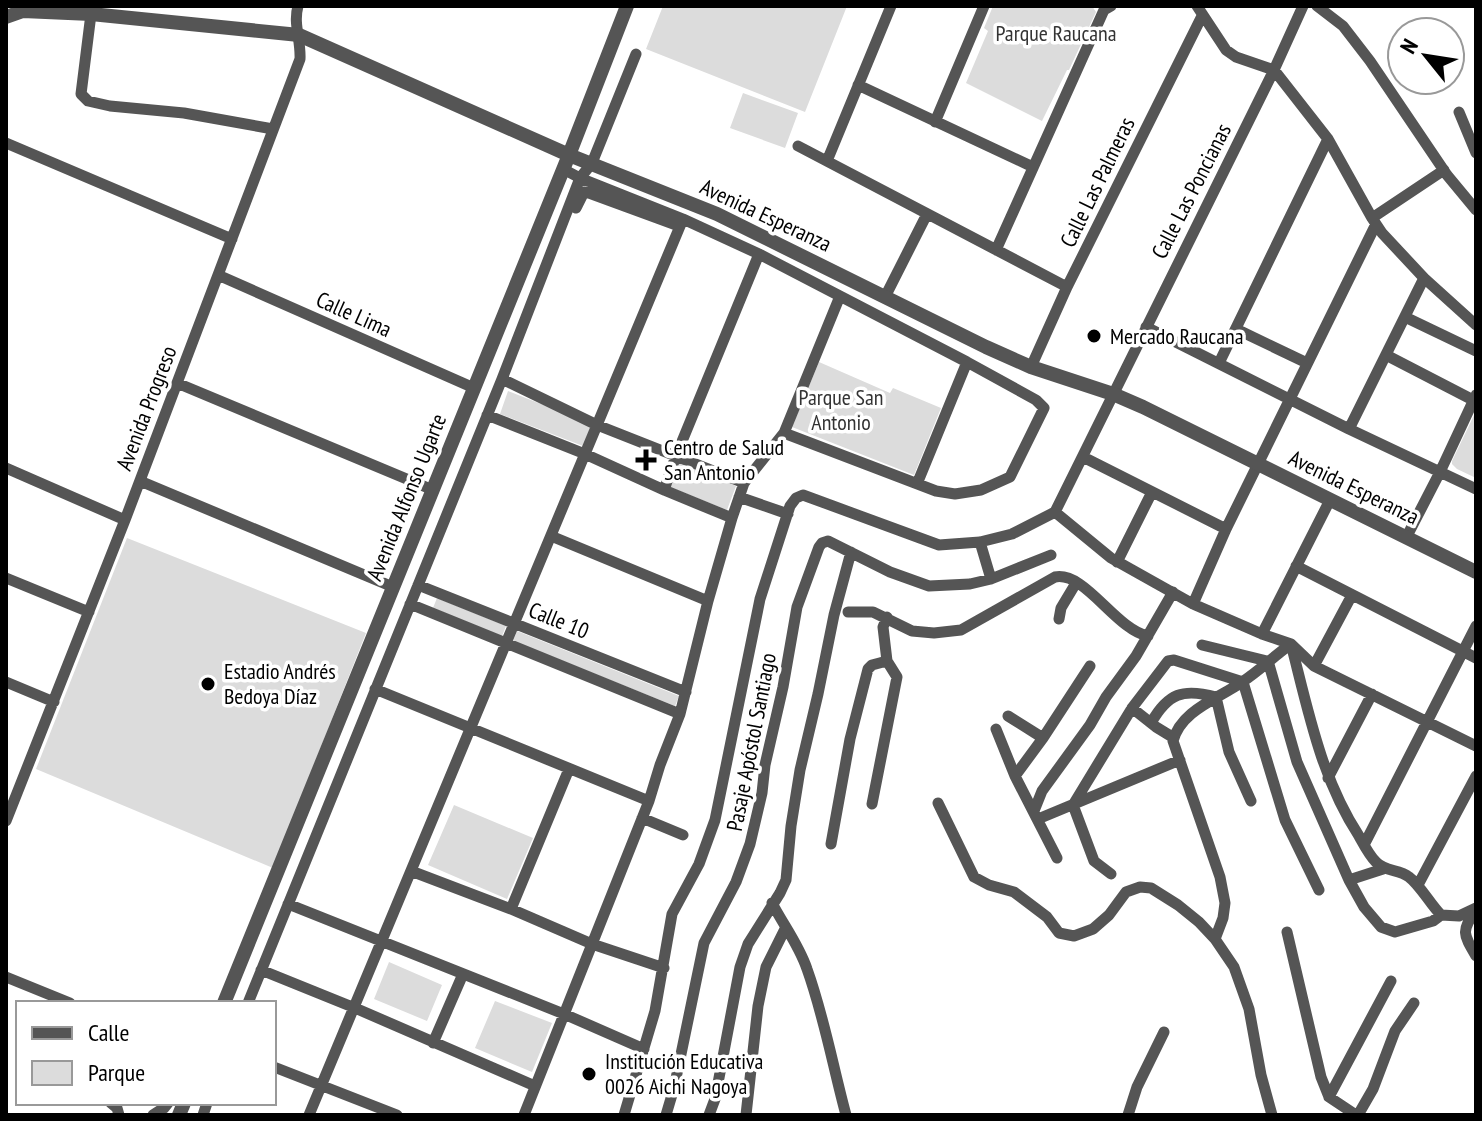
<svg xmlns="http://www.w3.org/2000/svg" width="1482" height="1121" font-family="'PT Sans Narrow',sans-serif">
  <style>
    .green { fill: #dcdcdc }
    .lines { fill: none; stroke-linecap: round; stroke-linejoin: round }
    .minor { stroke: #555; stroke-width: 11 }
    .tertiary { stroke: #555; stroke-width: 14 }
    .poi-dot { fill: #000; stroke: #fff; stroke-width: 3 }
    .labels { text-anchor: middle; stroke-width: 7; stroke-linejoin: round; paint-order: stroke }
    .park-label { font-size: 22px; fill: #333; stroke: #fff }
    .street-label { font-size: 22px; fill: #000; stroke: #fff }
    .poi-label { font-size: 22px; fill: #000; stroke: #fff; text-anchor: start }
  </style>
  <rect width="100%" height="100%" fill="#fff"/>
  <!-- green -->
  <path class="green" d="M663 6H847L805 112 646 49Z
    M993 6H1092L1096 12 1069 70H1067L1042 121 966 83 988 31 984 28Z
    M743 93 798 113 785 148 730 128Z
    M819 362 890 393 893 388 941 408 914 475 792 427Z
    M508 391 592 424 583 446 500 414Z
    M1476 411V478L1457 469 1452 464V461Z
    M680 462 736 486 727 510 670 487Z
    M127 538 366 633 273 868 36 769Z
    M437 598 506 626 502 636 433 608Z
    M517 631 679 696 675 706 513 641Z
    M454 805 533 838 507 899 428 865Z
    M389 962 442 985 427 1021 374 999Z
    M495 1001 552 1023 532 1072 475 1048Z"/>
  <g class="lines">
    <!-- minor -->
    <path class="minor" d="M1197 6 1226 50 1236 57 1274 70 1328 139 1372 218 1382 233 1424 278 1476 325
      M1317 6 1343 26 1370 61 1447 175 1476 210
      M91 14 81 94 88 101 110 106 184 113 273 129
      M858 85 1033 167
      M1459 112 1476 153
      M935 122 984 6
      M6 143 232 239
      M798 146 1067 287
      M827 161 891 6
      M563 169 580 178 683 219 759 254 967 362 1036 400 1044 408 1010 477 981 490 955 494 936 491 784 433
      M576 208 584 192 589 193 679 226
      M1372 218 1444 170
      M996 250 1104 10 1111 6
      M218 275 474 388
      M885 297 927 214
      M1405 317 1476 351
      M1146 327 1349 429 1476 489
      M1236 329 1307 363
      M1386 355 1473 400
      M1219 363 1328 139
      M1031 367 1067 287 1202 16
      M502 379 597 425 744 483
      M177 383 433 490
      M487 415 585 454 664 490 732 518
      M1349 429 1424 278
      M1083 457 1226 529
      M6 468 125 520
      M140 481 393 587
      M917 484 967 362
      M664 490 676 456 759 254
      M739 497 788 514
      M1055 512 1111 558 1193 604 1262 634 1291 644 1314 666 1476 746
      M551 536 708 601
      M1406 538 1440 472 1476 395
      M980 542 991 579
      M1117 562 1152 492
      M1296 566 1476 658
      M6 578 89 612
      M418 585 686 692
      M410 604 680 714
      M1193 604 1226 529 1376 224
      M848 612H873L912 631 934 633 961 630 1055 577C1085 571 1115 629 1148 636
      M1059 619 1061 608 1076 583
      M1262 634 1330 500
      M1202 645 1267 661
      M1268 661 1297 762 1349 880 1364 907 1381 927 1395 932 1433 921 1441 915
      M1314 666 1352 595
      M6 682 54 702
      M375 689 649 801
      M1132 708 1156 727 1174 738
      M1008 716 1043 738
      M1151 723C1168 693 1183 688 1216 697L1229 752 1251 801
      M996 729 1015 776 1057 858
      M1015 776 1043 738 1090 666
      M1328 778 1372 694
      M938 803 974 877 989 885 1014 892 1047 917 1059 933 1074 936 1093 929 1109 915 1126 892 1140 887 1151 888 1178 905 1199 922 1215 939 1234 967 1249 1009 1261 1075 1272 1115
      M872 804 897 677 887 661 883 627 887 617
      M1073 805 1132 708 1168 661 1174 660 1243 682 1285 820 1319 890
      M1073 805 1094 861 1111 874
      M1034 811 1042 791 1090 725 1106 697 1136 656 1173 592
      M642 818 683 835
      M1038 819 1180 760
      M6 821 125 520 300 59C301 40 293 24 298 6
      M831 844 850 739 868 669 872 665 887 661
      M1364 845 1476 626
      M411 871 511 909 592 944 664 968
      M1349 880 1383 869
      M1418 885 1476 776
      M772 903C784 926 799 945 807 969 824 1016 833 1067 846 1115
      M288 904 564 1014 644 1049
      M511 909 569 769
      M1476 910C1461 931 1463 934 1476 956
      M1287 932 1321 1077 1329 1097
      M1215 939 1223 918 1225 903 1220 877 1173 741C1181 710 1218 699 1242 682 1259 671 1274 656 1291 644 1308 710 1321 778 1359 836 1364 845 1369 855 1376 862 1385 872 1399 869 1409 877 1420 885 1430 904 1441 915L1459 916 1476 908
      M261 970 355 1008 535 1086
      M6 977 70 1003
      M248 1003 502 379 580 178 592 163 636 54
      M433 1043 463 974
      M274 1067 397 1115
      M111 1103 117 1108 119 1115
      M153 1115 164 1108 168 1103
      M203 1115 207 1103
      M309 1115 683 219
      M524 1115 649 801 660 765 680 714 708 601 732 518 744 483 784 433 840 296
      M624 1115 655 1011 672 914 699 864 715 820 760 599 790 506 796 498 803 495 939 545 980 542 1012 534 1055 512 1274 70 1303 6
      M666 1115 674 1088 704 943 736 882 750 844 762 793 765 765 783 687 797 607 819 547 822 543 828 541 890 572 929 586 970 584 991 579 1051 555
      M709 1115 715 1099 740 967 748 944 780 893 786 880 791 826 800 770 818 694 834 615 851 552
      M746 1115 758 1006 766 967 785 929
      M1128 1115 1137 1087 1164 1032
      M1356 1115 1329 1097 1391 981
      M1358 1115 1373 1089 1395 1031 1414 1003"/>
    <!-- tertiary -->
    <path class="tertiary" d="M6 17 23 11 91 14 299 35 569 155 717 214 986 347 1031 367 1113 394 1143 407 1476 572
      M224 1003 569 155 627 6
      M179 1115 184 1103"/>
  </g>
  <!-- markers -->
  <g class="poi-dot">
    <circle cx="1094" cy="336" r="8"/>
    <path d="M642 448h8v8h8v8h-8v8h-8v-8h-8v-8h8z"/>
    <circle cx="208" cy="684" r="8"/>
    <circle cx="589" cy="1074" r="8"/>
  </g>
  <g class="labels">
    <!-- park labels -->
    <g class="park-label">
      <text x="1056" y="41">Parque Raucana</text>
      <text x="841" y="405">Parque San<tspan x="841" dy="25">Antonio</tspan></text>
    </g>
    <!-- street labels -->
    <g class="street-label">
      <text transform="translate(1097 182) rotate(-64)" y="8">Calle Las Palmeras</text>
      <text transform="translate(1191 191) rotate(-63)" y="8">Calle Las Poncianas</text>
      <text transform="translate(766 215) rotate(25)" y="8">Avenida Esperanza</text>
      <text transform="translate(354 314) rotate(24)" y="8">Calle Lima</text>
      <text transform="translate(146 408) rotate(-69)" y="8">Avenida Progreso</text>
      <text transform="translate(1354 487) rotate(26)" y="8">Avenida Esperanza</text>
      <text transform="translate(406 497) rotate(-68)" y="8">Avenida Alfonso Ugarte</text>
      <text transform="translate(559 620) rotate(22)" y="8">Calle 10</text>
      <text transform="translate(751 742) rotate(-79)" y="8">Pasaje Apóstol Santiago</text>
    </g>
    <!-- poi labels -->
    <g class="poi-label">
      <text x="1110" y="344">Mercado Raucana</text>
      <text x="664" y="455">Centro de Salud<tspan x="664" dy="25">San Antonio</tspan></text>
      <text x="224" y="679">Estadio Andrés<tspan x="224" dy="25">Bedoya Díaz</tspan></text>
      <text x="605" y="1069">Institución Educativa<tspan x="605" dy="25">0026 Aichi Nagoya</tspan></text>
    </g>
  </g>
  <!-- border -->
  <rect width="1482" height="1121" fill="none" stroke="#000000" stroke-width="16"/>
  <!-- legend -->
  <rect x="16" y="1001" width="260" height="104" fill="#ffffff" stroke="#999999" stroke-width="2"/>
  <rect x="32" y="1027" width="40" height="12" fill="#555555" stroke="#999999" stroke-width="2"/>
  <text x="88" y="1041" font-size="24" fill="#000000">Calle</text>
  <rect x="32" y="1061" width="40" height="24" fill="#dcdcdc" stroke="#999999" stroke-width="2"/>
  <text x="88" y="1081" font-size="24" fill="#000000">Parque</text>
  <!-- north arrow -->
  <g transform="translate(1426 56) rotate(300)"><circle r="38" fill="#ffffff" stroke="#999999" stroke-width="2"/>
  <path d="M0-6L14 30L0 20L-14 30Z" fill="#000000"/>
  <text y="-12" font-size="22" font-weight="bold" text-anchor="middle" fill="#000000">N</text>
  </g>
</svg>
